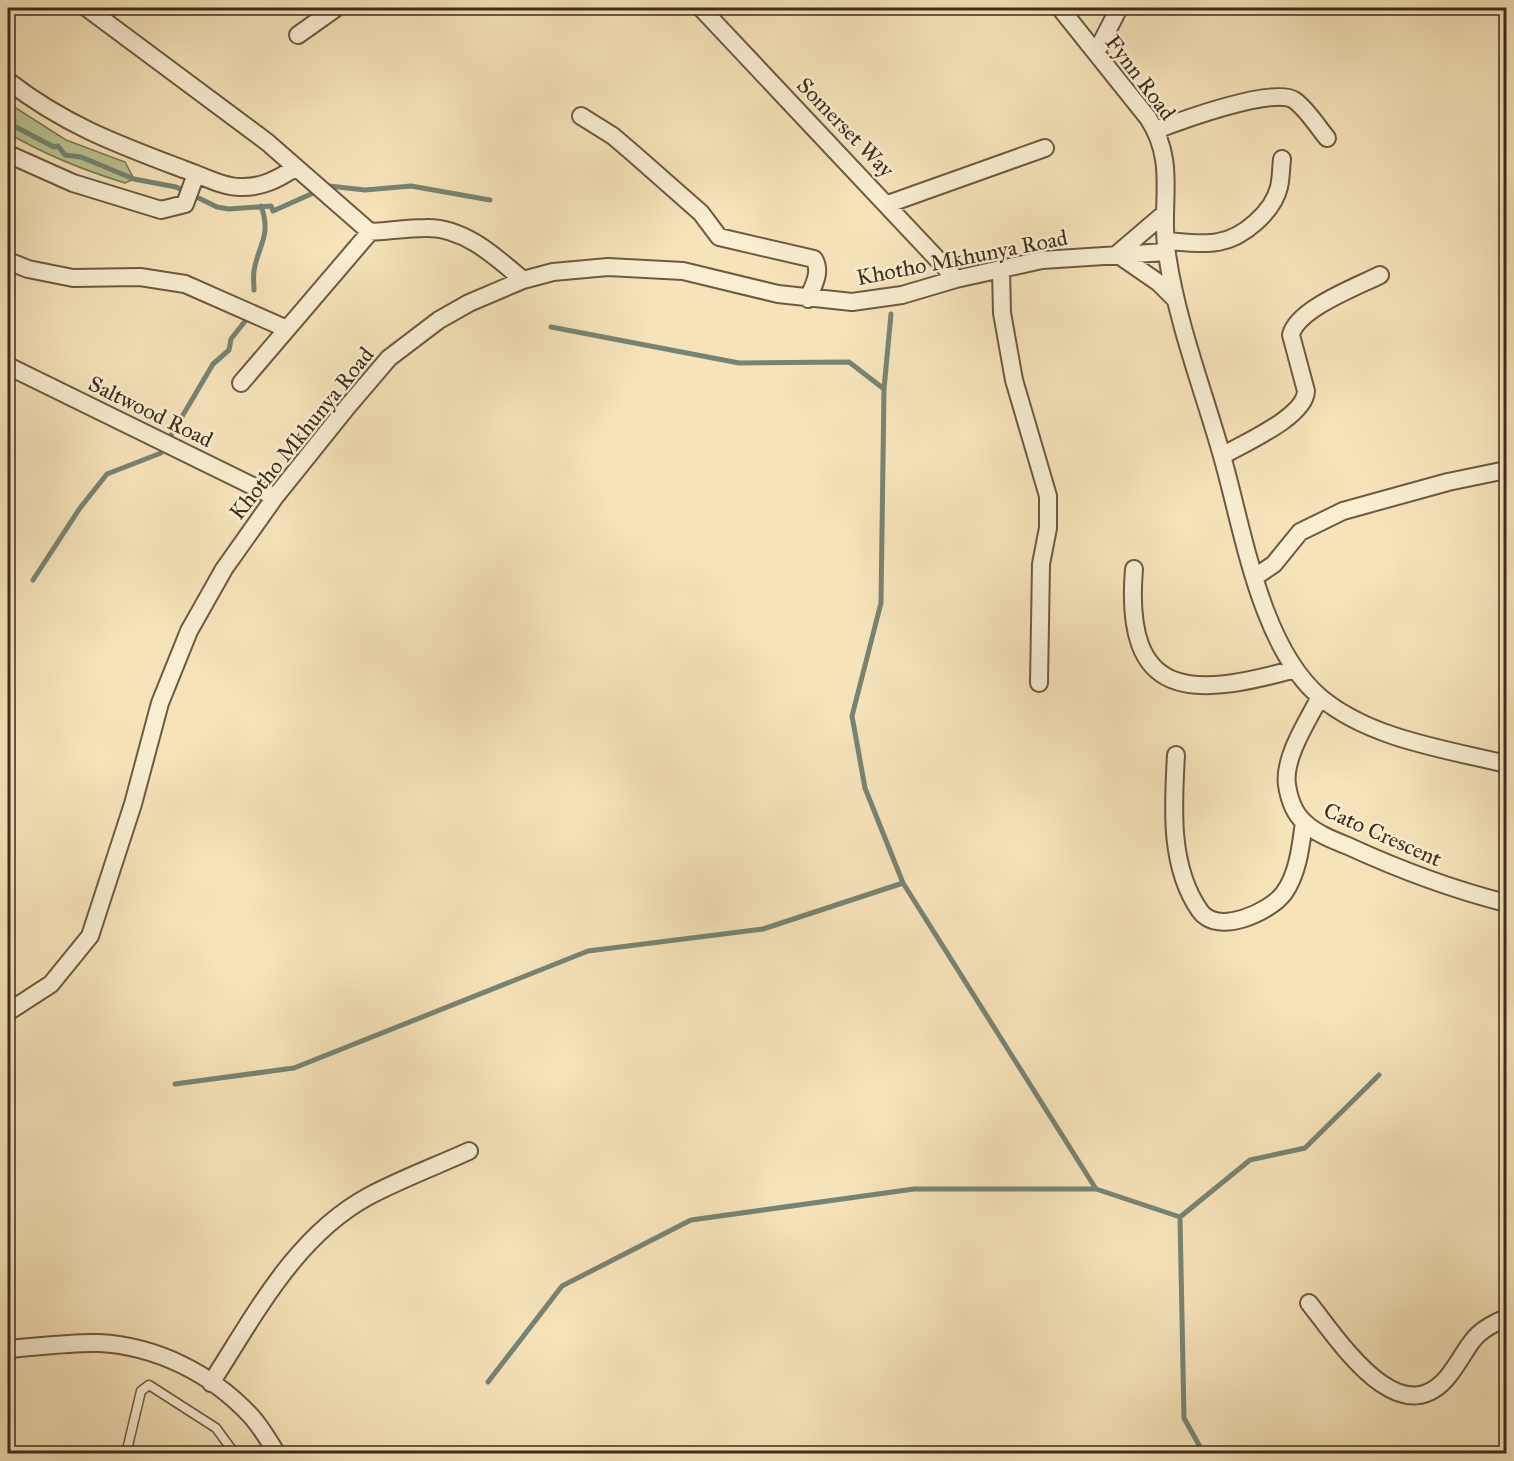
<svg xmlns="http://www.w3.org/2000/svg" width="1514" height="1461" font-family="'IM FELL Great Primer',serif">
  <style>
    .green { fill: #bac492; stroke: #7c7856; stroke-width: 1.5 }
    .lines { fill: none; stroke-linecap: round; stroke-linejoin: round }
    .stream { stroke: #778473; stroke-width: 5 }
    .service-casing { stroke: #6c5a42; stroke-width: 11 }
    .minor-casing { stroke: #6c5a42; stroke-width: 20 }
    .service { stroke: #f9edd2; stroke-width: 8 }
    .minor { stroke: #f9edd2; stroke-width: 16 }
    .labels { text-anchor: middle; stroke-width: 5; stroke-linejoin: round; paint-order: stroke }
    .street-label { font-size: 22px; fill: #3e2c1a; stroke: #f9edd2 }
  </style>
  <rect width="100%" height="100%" fill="#f6e3ba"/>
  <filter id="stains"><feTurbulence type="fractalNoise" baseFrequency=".00333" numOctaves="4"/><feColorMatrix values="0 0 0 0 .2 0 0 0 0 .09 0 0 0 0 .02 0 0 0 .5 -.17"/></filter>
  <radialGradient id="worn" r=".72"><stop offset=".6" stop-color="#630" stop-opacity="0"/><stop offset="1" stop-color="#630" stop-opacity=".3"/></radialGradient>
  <!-- green -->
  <path class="green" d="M8 103 66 140 125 162 134 179 125 183C83 170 45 155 8 133Z"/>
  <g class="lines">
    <!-- stream -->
    <path class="stream" d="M8 115 14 120 8 123 54 147 58 146 65 155 81 157 134 179 176 187 217 207 229 209 271 206 273 211 329 186 365 190 411 186 490 200
      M254 290C254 284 253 277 254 271 258 245 272 236 261 206
      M891 314 884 389 881 603 852 716 865 788 903 883 1096 1189 1180 1217 1184 1418 1204 1454
      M551 327 739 363 849 362 884 389
      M170 437 213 364 229 350 231 339 246 320
      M33 580 80 508 107 474 161 453
      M175 1084 294 1068 588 951 763 929 903 883
      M1180 1217 1250 1160 1305 1148 1379 1075
      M488 1382 562 1286 691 1220 914 1189H1096"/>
    <defs>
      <path id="service" d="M126 1454 141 1391 149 1385 216 1428 235 1454"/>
      <path id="minor" d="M87 8 267 142 370 232C389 231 407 228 426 228 464 227 496 257 523 280
        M701 8 956 279
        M1060 8 1148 118C1178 163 1159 205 1167 254 1177 323 1203 389 1222 456 1243 529 1260 646 1320 697 1370 739 1445 749 1506 764
        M298 35 336 8
        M1096 53 1119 8
        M8 81C65 125 117 144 183 169 201 175 222 187 240 187 261 188 278 179 295 168
        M581 116 613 136 634 154 701 213 719 237 814 259C822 272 813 286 808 299
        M1156 130C1180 121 1274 86 1294 100 1307 109 1317 126 1327 138
        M8 154 73 183 161 210 185 204 196 174
        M888 204 1045 148
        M1165 213 1117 254 1159 283 1175 299
        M1166 241C1182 242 1202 245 1218 242 1243 238 1273 212 1279 187 1281 179 1281 168 1282 159
        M8 261 28 269 73 278 140 277 185 284 287 329
        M1001 270 1002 313 1014 380 1048 496V528L1041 564 1039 683
        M8 366 275 497
        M241 383 370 232
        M1222 456C1244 443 1305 417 1306 391L1291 335C1297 309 1356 287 1380 275
        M1134 569C1123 701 1192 698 1295 669
        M1255 577 1274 564 1300 532 1343 511 1448 482 1506 470
        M1320 697C1308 720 1283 758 1287 785 1289 798 1294 813 1304 822 1315 833 1333 840 1348 846 1400 870 1451 889 1506 903
        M1176 755C1173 807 1169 867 1200 911 1218 936 1270 912 1284 893 1298 874 1301 845 1304 822
        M8 1012 51 984 90 936 133 804 160 703 189 631 224 569 275 497 348 406 389 358 439 320 469 303 523 280 553 272 608 267 683 271 778 294 852 302 902 295 956 279 1042 260 1166 252
        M1309 1303C1338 1339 1401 1439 1450 1374 1472 1345 1468 1334 1506 1318
        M8 1349C37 1347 69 1342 99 1343 157 1346 212 1374 251 1416 261 1427 269 1441 277 1454
        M211 1383C255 1315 295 1236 369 1196 401 1179 436 1166 469 1151"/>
    </defs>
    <!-- service casing -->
    <use href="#service" class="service-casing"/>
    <!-- minor casing -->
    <use href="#minor" class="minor-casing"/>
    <!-- service -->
    <use href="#service" class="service"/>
    <!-- minor -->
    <use href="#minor" class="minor"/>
  </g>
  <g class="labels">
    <!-- street labels -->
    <g class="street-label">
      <text transform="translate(1141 77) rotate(53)" y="8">Fynn Road</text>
      <text transform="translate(846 127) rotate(46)" y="8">Somerset Way</text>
      <text transform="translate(962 257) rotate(-11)" y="8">Khotho Mkhunya Road</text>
      <text transform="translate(151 411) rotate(26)" y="8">Saltwood Road</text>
      <text transform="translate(301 433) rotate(-51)" y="8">Khotho Mkhunya Road</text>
      <text transform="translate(1383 834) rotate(24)" y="8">Cato Crescent</text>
    </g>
  </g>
  <!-- margin -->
  <rect width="1514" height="1461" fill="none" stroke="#f6e3ba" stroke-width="30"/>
  <rect x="9" y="9" width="1496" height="1443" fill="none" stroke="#3e2c1a" stroke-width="3"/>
  <rect x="15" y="15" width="1484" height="1431" fill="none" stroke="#3e2c1a" stroke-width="1.5"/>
  <rect width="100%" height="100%" filter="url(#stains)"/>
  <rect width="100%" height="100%" fill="url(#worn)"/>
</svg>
